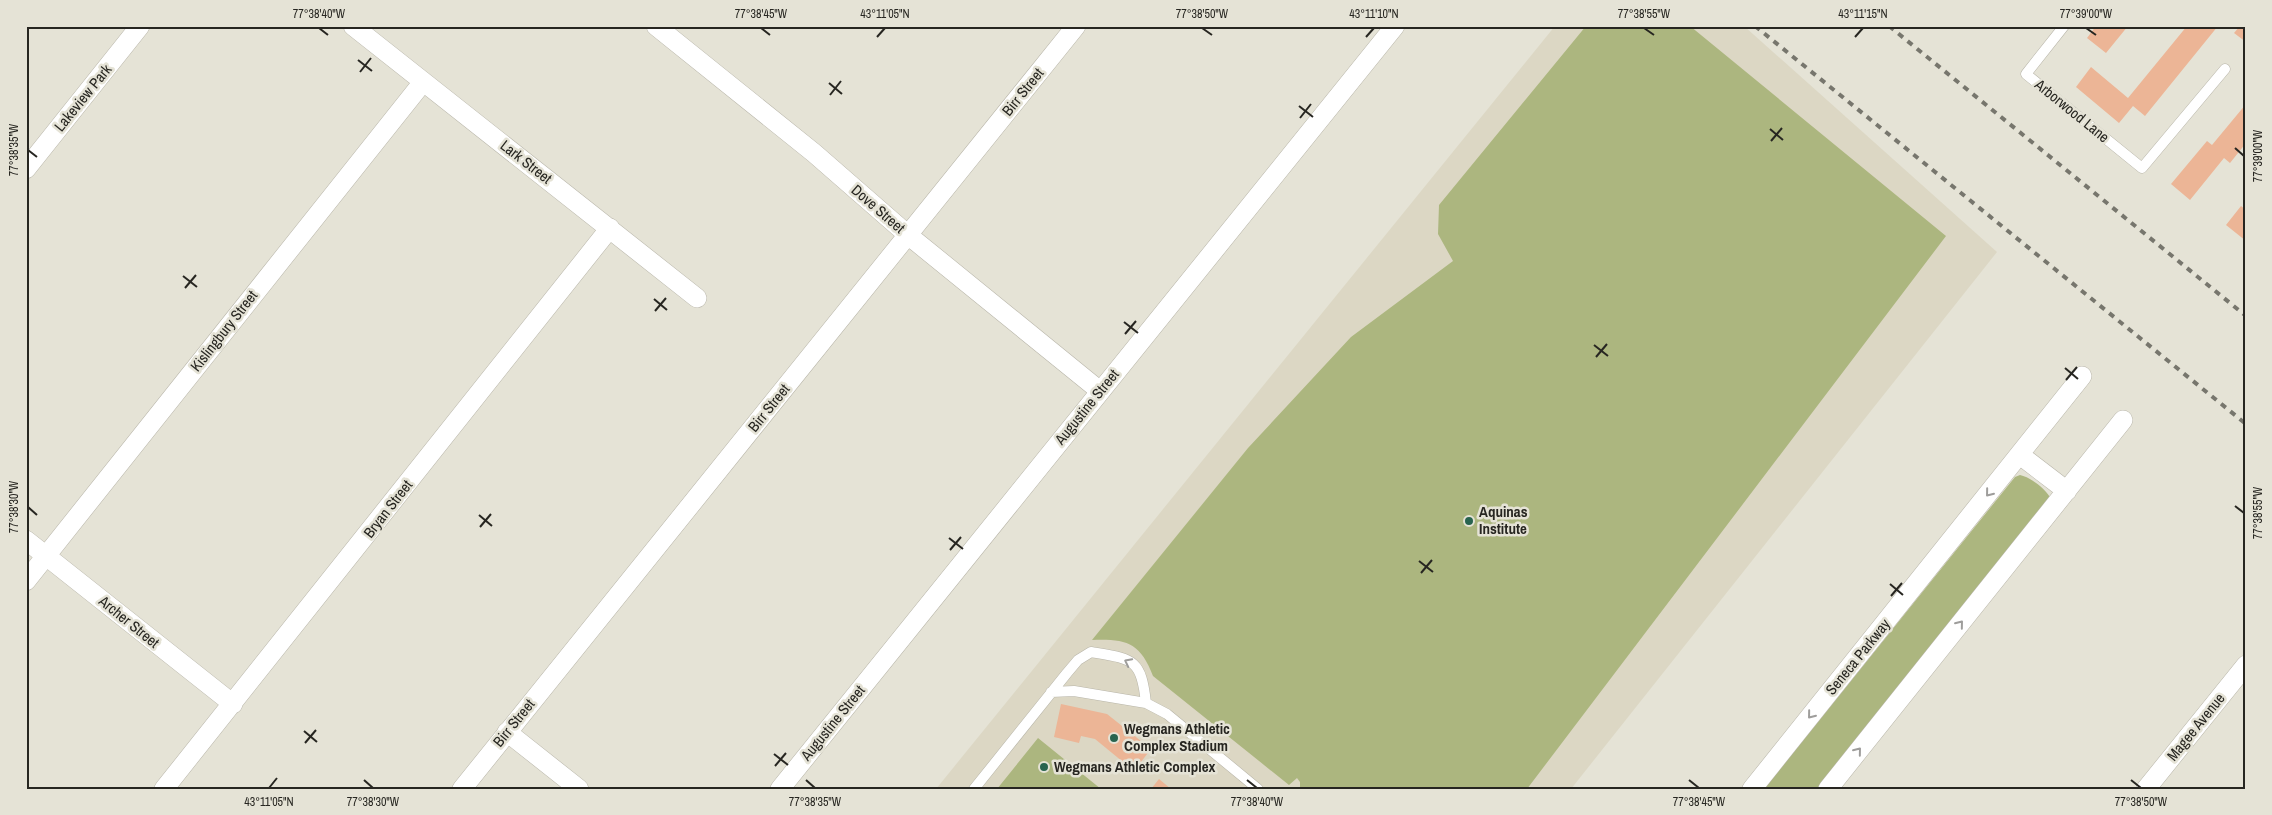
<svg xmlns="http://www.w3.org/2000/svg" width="2272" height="815" font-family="'Archivo Narrow',sans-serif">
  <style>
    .built { fill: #dcd7c4 }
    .green { fill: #acb67f }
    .building { fill: #ecb596 }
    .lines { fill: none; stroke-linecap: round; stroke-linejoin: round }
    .service-casing { stroke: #b8b5a9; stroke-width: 11 }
    .minor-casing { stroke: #b8b5a9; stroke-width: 20 }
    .service { stroke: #fff; stroke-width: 10 }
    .minor { stroke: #fff; stroke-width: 19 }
    .rail { stroke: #77766d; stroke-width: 4; stroke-dasharray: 6 6; stroke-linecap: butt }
    .oneway { stroke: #9e9d9b }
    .ticks { fill: none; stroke: #272621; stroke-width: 2 }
    .poi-dot { fill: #28644f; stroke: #e5e3d6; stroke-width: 2 }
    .labels { text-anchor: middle; stroke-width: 5; stroke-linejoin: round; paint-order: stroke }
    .street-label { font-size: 15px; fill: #272621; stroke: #e5e3d6 }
    .poi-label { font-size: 15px; font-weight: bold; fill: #272621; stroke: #e5e3d6; text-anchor: start }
    .neatline { fill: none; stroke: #272621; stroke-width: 2 }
    .ticks-label { font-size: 12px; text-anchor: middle; fill: #272621 }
  </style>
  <rect width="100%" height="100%" fill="#e5e3d6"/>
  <!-- built -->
  <path class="built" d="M1555 26H1744L1997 252 1571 789H936Z"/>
  <!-- green -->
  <path class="green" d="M1586 26H1690L1946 236 1527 789H1300V782L1297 778 1289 785 1153 676C1140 642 1126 639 1092 640L1248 448 1351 337 1453 261 1438 234 1439 205Z
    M2020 475C2030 477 2046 489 2051 499L1820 789H1764L2015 477Z
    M1038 738 1101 789H997Z"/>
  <!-- building -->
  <path class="building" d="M2096 26H2128L2106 53 2087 38Z
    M2187 26H2218L2145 116 2133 106 2119 123 2076 87 2091 67 2128 98Z
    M2240 26H2246V42L2234 33Z
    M2246 104V143L2230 163 2224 158 2190 200 2171 184 2207 141 2212 145Z
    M2241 206 2246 210V241L2226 225Z
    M1061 704 1107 714 1151 749 1134 771 1095 739 1081 736 1079 743 1054 737Z
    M1159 779 1171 789H1151Z"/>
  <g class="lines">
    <defs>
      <path id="service" d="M2064 26 2026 74 2142 168 2225 69
        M1051 692 1074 691 1146 703 1167 714 1258 789
        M974 789 1067 673 1078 660 1091 652C1133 659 1141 658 1146 703"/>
      <path id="minor" d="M353 26 697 298
        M656 26 814 153 908 235 1100 391
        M26 169 140 26
        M2020 455 2067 491
        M26 540 233 704
        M26 581 423 82
        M507 732 579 789
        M164 789 610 228
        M462 789 1076 26
        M780 789 1395 26
        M1752 789 2082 376
        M1828 789 2123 420
        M2146 789 2246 665"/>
    </defs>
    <!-- service casing -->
    <use href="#service" class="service-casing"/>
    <!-- minor casing -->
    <use href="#minor" class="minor-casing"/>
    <!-- service -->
    <use href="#service" class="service"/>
    <!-- minor -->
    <use href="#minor" class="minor"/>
    <!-- rail -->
    <path class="rail" d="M1755 26 2246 424
      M1889 26 2246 316"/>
  </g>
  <!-- one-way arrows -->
  <defs><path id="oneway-chevron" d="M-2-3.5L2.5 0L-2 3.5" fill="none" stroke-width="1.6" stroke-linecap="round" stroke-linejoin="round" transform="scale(1.25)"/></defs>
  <g class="oneway">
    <use href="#oneway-chevron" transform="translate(1989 493) rotate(129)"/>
    <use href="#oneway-chevron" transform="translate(1960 624) rotate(-51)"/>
    <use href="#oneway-chevron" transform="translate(1128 662) rotate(-153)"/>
    <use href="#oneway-chevron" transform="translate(1811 715) rotate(129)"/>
    <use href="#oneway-chevron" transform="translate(1858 751) rotate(-51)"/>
  </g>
  <!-- ticks -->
  <path class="ticks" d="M319 28 328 35M761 28 770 35M1202 28 1212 35M1644 28 1654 35M2086 28 2096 35M877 37 885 28M1366 37 1374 28M1855 37 1863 28M358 60 372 71M360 72 371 58M829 83 842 94M830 95 841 81M1299 106 1313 117M1300 118 1311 104M1770 129 1783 140M1771 141 1782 128M2235 148 2244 156M28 150 37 157M183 276 197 287M185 288 196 275M654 299 667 310M655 311 666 298M1124 322 1138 333M1125 334 1136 321M1594 345 1608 356M1596 357 1607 344M2065 368 2078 379M2066 380 2077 367M2235 506 2244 513M28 507 37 515M479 515 492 526M480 527 491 514M949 538 963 549M950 550 961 537M1419 561 1433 572M1421 573 1432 560M1890 584 1903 595M1891 596 1902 583M304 731 317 742M305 743 316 730M774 754 788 765M775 766 786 753M364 780 373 788M806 780 815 788M1247 780 1257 788M1689 780 1699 788M2131 780 2141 788M269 788 277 778"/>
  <!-- markers -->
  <g class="poi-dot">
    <circle cx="1469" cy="521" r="5"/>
    <circle cx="1114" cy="738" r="5"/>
    <circle cx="1044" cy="767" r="5"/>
  </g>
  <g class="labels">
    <!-- street labels -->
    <g class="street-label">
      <text transform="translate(1023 92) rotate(-51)" y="5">Birr Street</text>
      <text transform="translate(83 98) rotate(-51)" y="5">Lakeview Park</text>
      <text transform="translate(2072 111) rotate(39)" y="5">Arborwood Lane</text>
      <text transform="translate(526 162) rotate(38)" y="5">Lark Street</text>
      <text transform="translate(878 209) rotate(41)" y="5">Dove Street</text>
      <text transform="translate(224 331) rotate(-52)" y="5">Kislingbury Street</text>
      <text transform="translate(1087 407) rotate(-51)" y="5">Augustine Street</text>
      <text transform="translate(769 408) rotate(-51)" y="5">Birr Street</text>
      <text transform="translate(388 509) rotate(-52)" y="5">Bryan Street</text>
      <text transform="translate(129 622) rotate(39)" y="5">Archer Street</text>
      <text transform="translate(1858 657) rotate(-51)" y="5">Seneca Parkway</text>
      <text transform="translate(514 723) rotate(-51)" y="5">Birr Street</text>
      <text transform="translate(833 723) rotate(-51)" y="5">Augustine Street</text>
      <text transform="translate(2196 727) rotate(-51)" y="5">Magee Avenue</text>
    </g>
    <!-- poi labels -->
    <g class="poi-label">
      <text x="1479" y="517">Aquinas<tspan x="1479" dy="17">Institute</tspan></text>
      <text x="1124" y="734">Wegmans Athletic<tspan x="1124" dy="17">Complex Stadium</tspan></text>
      <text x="1054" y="772">Wegmans Athletic Complex</text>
    </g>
  </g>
  <!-- border -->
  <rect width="2272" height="815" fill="none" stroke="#e5e3d6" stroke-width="55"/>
  <rect x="28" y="28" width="2216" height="760" class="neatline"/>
  <g class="ticks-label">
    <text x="319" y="18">77°38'40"W</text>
    <text x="761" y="18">77°38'45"W</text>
    <text x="885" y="18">43°11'05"N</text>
    <text x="1202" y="18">77°38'50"W</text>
    <text x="1374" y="18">43°11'10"N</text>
    <text x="1644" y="18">77°38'55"W</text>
    <text x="1863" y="18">43°11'15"N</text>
    <text x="2086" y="18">77°39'00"W</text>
    <text transform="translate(14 150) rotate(-90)" y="4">77°38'35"W</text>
    <text transform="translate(2258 156) rotate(-90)" y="4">77°39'00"W</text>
    <text transform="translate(14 507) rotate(-90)" y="4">77°38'30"W</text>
    <text transform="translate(2258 513) rotate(-90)" y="4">77°38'55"W</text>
    <text x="269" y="806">43°11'05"N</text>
    <text x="373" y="806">77°38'30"W</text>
    <text x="815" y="806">77°38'35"W</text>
    <text x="1257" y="806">77°38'40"W</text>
    <text x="1699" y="806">77°38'45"W</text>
    <text x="2141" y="806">77°38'50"W</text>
  </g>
</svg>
